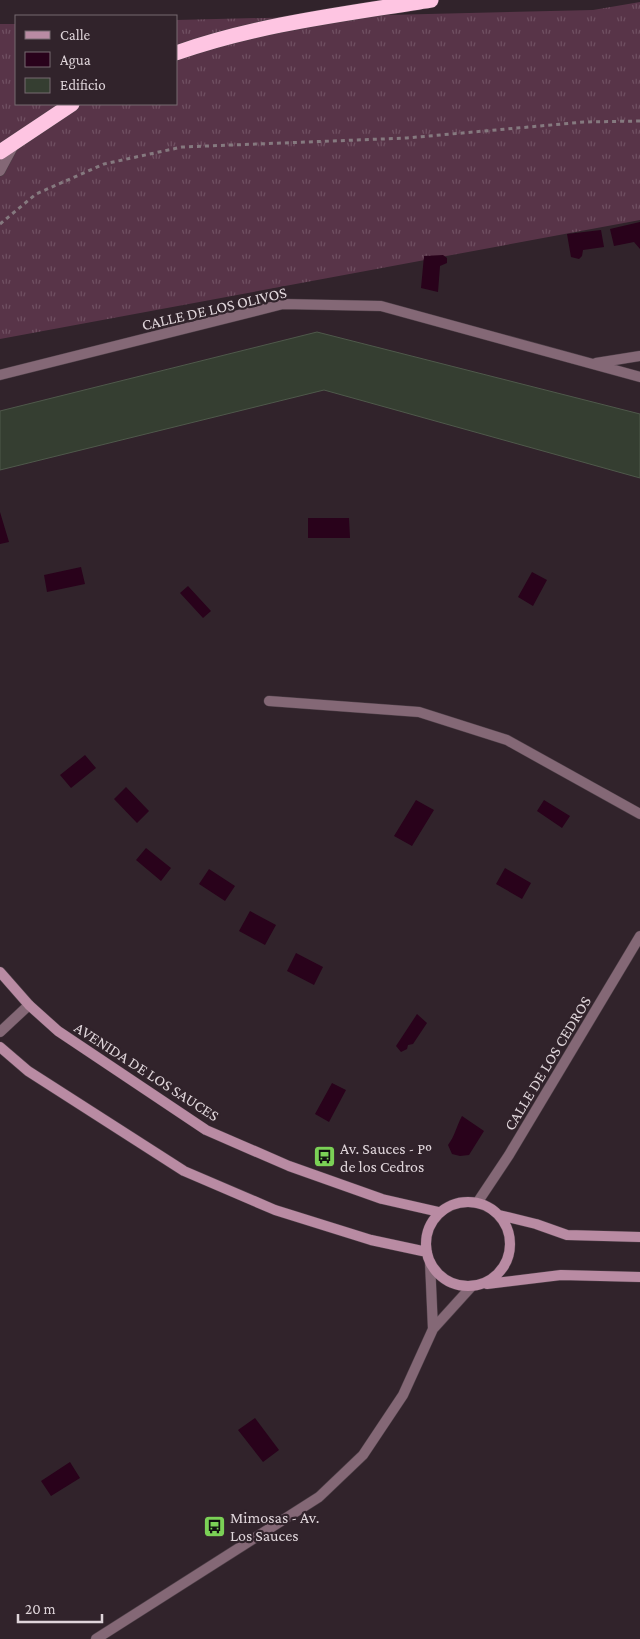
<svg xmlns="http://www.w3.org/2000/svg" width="640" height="1639" font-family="'Crimson Pro',serif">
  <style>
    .grass { fill: url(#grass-tufts) }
    .water { fill: #29021b }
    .building { fill: #353e31; stroke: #4f594b }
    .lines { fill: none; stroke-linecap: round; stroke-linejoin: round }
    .lane-casing { stroke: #4d3f47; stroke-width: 11 }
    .street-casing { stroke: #4d3f47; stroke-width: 11 }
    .secondary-casing { stroke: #4d3f47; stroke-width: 11 }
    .highway-casing { stroke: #4d3f47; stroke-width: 16 }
    .path { stroke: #85797f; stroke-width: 3; stroke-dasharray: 4 4; stroke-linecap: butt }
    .lane { stroke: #846876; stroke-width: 10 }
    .street { stroke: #846876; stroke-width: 10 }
    .secondary { stroke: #b98ba3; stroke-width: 10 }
    .highway { stroke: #fec5e2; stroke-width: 15 }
    .labels { text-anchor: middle; stroke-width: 4.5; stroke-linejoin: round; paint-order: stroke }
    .street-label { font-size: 16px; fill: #dfd5da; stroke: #31232b }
    .poi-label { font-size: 16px; fill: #dfd5da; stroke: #31232b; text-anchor: start }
  </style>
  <defs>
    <pattern id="grass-tufts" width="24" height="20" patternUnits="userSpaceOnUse" patternTransform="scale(1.25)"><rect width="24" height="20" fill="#583448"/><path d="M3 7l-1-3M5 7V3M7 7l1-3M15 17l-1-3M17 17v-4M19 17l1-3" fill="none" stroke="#705062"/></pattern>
  </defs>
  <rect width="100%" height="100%" fill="#31232b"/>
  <!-- grass -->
  <path class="grass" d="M640 2V220L0 339V24H16V104H176V20L593 10Z"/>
  <!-- water -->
  <path class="water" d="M640 222V249L634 242 614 246 610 229Z
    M601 230 604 247 583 250 582 256 579 259 571 257 567 234Z
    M443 255 447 258V263L440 266 438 292 421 288 424 256Z
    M0 512 9 542 0 544Z
    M308 518H349L350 538H308Z
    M81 567 85 584 47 592 44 575Z
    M532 572 547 580 533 606 518 597Z
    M188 586 211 611 203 618 180 593Z
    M85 755 96 768 71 788 60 775Z
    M126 787 149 811 137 823 114 799Z
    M416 800 434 810 412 846 394 836Z
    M544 800 570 816 562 828 537 811Z
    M146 848 171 868 161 881 136 860Z
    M505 868 531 883 522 899 496 884Z
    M209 869 235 886 225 901 199 884Z
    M250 911 276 925 265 945 239 931Z
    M296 953 323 967 314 985 287 971Z
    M417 1014 427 1023 413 1044 408 1045 407 1049 401 1052 396 1046Z
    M332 1083 346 1090 329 1122 315 1114Z
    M462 1116 484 1131 469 1155 460 1156 452 1154 448 1145C455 1136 456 1127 462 1116Z
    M255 1418 279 1450 263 1462 238 1430Z
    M70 1462 80 1478 51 1496 41 1481Z"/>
  <!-- building -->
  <path class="building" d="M317 332 640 414V478L324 390 0 470V411Z"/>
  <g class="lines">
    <defs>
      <path id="lane" d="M0 171 15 143"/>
      <path id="street" d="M596 363 640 356
        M0 375 283 304 381 306 640 377
        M269 701 419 712 507 740 640 814
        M0 1032 29 1005
        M477 1203 509 1155 640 936
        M430 1262 433 1329
        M96 1639 319 1497 363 1455 403 1395 433 1329 472 1286"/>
      <path id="secondary" d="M0 972 29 1005 58 1031 206 1130 289 1166 382 1199 439 1212
        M0 1047 28 1071 184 1171 275 1210 371 1240 427 1252
        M426 1244a42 42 0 1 1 84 0a42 42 0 1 1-84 0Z
        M499 1215 536 1224 567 1235 640 1237
        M487 1284 561 1275 640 1277"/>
      <path id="highway" d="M176 53C258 24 345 14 431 0
        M0 152 72 104"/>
    </defs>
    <!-- lane casing -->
    <use href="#lane" class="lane-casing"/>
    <!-- street casing -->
    <use href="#street" class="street-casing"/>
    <!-- secondary casing -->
    <use href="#secondary" class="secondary-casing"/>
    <!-- highway casing -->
    <use href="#highway" class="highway-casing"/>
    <!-- path -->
    <path class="path" d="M0 224 36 194 104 164 182 147 407 138 584 122 640 121"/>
    <!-- lane -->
    <use href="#lane" class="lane"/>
    <!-- street -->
    <use href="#street" class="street"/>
    <!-- secondary -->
    <use href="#secondary" class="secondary"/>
    <!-- highway -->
    <use href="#highway" class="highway"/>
  </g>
  <!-- icons -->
  <defs>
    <symbol id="bus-square" viewBox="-11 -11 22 22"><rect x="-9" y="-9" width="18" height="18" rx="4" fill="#7bd156" stroke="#31232b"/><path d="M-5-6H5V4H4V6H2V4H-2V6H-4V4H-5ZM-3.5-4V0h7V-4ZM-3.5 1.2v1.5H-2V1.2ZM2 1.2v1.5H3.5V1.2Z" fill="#111"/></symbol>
  </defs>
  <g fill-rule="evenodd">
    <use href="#bus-square" x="312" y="1144" width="25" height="25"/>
    <use href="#bus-square" x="202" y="1514" width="25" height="25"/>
  </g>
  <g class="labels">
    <!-- street labels -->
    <g class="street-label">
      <text transform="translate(214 308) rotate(-13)" y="6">CALLE DE LOS OLIVOS</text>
      <text transform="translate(547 1063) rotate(-59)" y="6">CALLE DE LOS CEDROS</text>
      <text transform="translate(147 1071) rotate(33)" y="6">AVENIDA DE LOS SAUCES</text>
    </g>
    <!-- poi labels -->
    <g class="poi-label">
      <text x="340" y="1154">Av. Sauces - Pº<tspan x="340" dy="18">de los Cedros</tspan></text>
      <text x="230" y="1523">Mimosas - Av.<tspan x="230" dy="18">Los Sauces</tspan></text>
    </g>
  </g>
  <!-- legend -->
  <rect x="15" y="15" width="162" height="90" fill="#31232b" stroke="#776a71"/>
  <rect x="25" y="31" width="25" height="8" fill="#b98ba3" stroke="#776a71"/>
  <text x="60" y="40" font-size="15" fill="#dfd5da">Calle</text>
  <rect x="25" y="52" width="25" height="15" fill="#29021b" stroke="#776a71"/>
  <text x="60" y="65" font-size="15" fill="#dfd5da">Agua</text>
  <rect x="25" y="78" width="25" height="15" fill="#353e31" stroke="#776a71"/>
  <text x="60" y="90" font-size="15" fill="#dfd5da">Edificio</text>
  <!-- scale -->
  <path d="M18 1614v8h84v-8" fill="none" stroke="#dfd5da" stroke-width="2.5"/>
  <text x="25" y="1614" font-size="15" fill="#dfd5da" stroke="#31232b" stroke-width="4" paint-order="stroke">20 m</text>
</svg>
